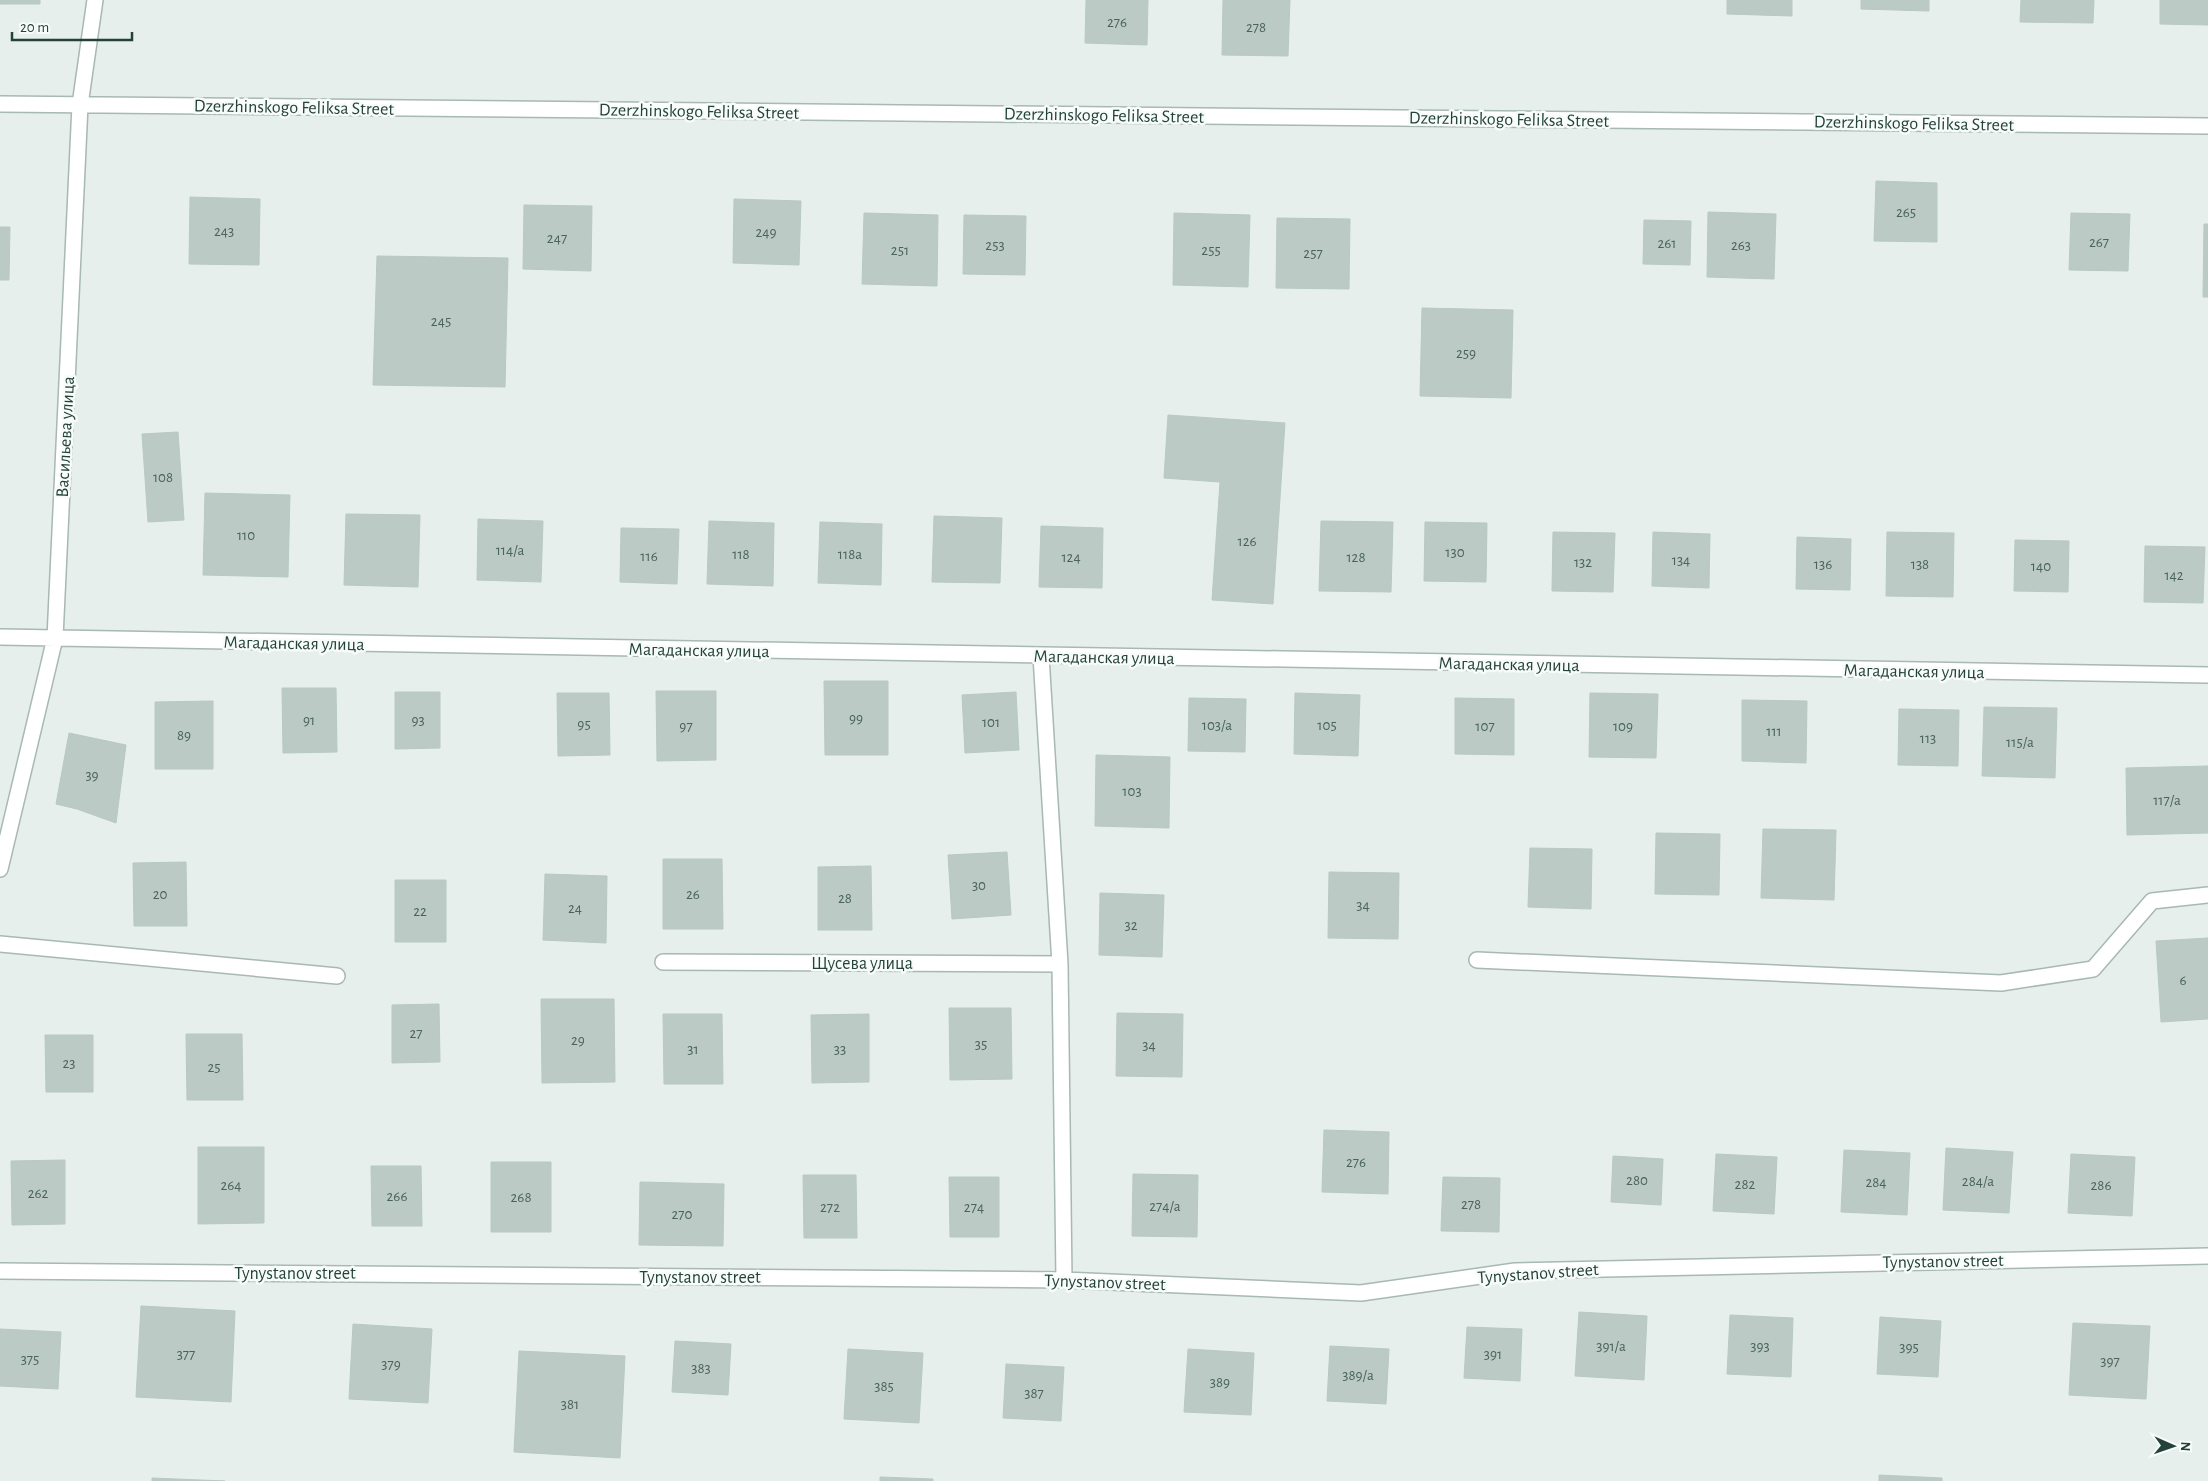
<svg xmlns="http://www.w3.org/2000/svg" width="2208" height="1481" font-family="'Alegreya Sans',sans-serif">
  <style>
    .building { fill: #bbcac4; stroke: #b8c9c2 }
    .lines { fill: none; stroke-linecap: round; stroke-linejoin: round }
    .street-casing { stroke: #a8b8b2; stroke-width: 18 }
    .street { stroke: #fff; stroke-width: 15 }
    .labels { text-anchor: middle; stroke-width: 5; stroke-linejoin: round; paint-order: stroke }
    .number-label { font-size: 15px; fill: #4a645c }
    .street-label { font-size: 18px; fill: #24423a; stroke: #f7fbf9 }
  </style>
  <rect width="100%" height="100%" fill="#e6efeb"/>
  <!-- building -->
  <path class="building" d="M0 0H40V4H0Z
    M1086 0H1148L1147 45 1085 43Z
    M1223 0H1290L1288 56 1222 55Z
    M1727 0H1792V16L1727 14Z
    M1861 0H1929V11L1861 9Z
    M2021 0H2094L2093 23 2020 22Z
    M2160 0H2208V25L2160 24Z
    M1876 181 1937 183V242L1874 241Z
    M190 197 260 199 259 265 189 264Z
    M734 199 801 201 799 265 733 263Z
    M524 205 592 206 591 271 523 269Z
    M1708 212 1776 214 1774 279 1707 277Z
    M864 213 938 215 937 286 862 284Z
    M1174 213 1250 215 1248 287 1173 285Z
    M2071 213 2130 214 2128 271 2069 270Z
    M964 215 1026 216 1025 275 963 274Z
    M1277 218 1350 219 1349 289 1276 288Z
    M1644 220 1691 221 1690 265 1643 264Z
    M2204 224H2208V297H2203Z
    M0 227H10L9 280H0Z
    M377 256 508 258 505 387 373 385Z
    M1422 308 1513 310 1511 398 1420 396Z
    M1168 415 1285 423 1273 604 1212 600 1220 482 1164 478Z
    M178 432 184 520 148 522 142 434Z
    M205 493 290 495 288 577 203 575Z
    M346 514 420 515 418 587 344 585Z
    M934 516 1002 518 1000 583 932 582Z
    M478 519 543 521 541 582 477 580Z
    M709 521 774 523 773 586 707 584Z
    M1321 521 1393 522 1391 592 1319 591Z
    M820 522 882 524 881 585 818 583Z
    M1425 522 1487 523 1486 582 1424 581Z
    M1041 526 1103 528 1102 588 1039 587Z
    M621 528 679 529 677 584 620 582Z
    M1553 532 1615 533 1613 592 1552 591Z
    M1653 532 1710 534 1709 588 1652 586Z
    M1887 532 1954 533 1953 597 1886 596Z
    M1797 537 1851 539 1850 590 1796 589Z
    M2015 540 2069 541 2068 592 2014 591Z
    M2145 546 2205 547 2203 603 2144 602Z
    M824 681H888V755H825Z
    M282 688H336L337 752 283 753Z
    M656 691H716V760L657 761Z
    M395 692H440V748L395 749Z
    M1016 692 1019 750 965 753 962 695Z
    M557 693H609L610 755 558 756Z
    M1295 693 1360 695 1358 756 1294 754Z
    M1590 693 1658 694 1656 758 1589 757Z
    M1189 698 1246 699 1245 752 1188 751Z
    M1455 698 1514 699V755L1455 754Z
    M1742 700 1807 701 1806 763 1742 761Z
    M213 701V769H155V702Z
    M1984 707 2057 708 2055 778 1982 776Z
    M1899 709 1959 710 1958 766 1898 765Z
    M69 733 126 745 116 823 77 809 56 804Z
    M1096 755 1170 757 1169 828 1095 826Z
    M2208 766V833L2127 835 2126 768Z
    M1763 829 1836 830 1834 900 1761 898Z
    M1656 833 1720 834 1719 895 1655 894Z
    M1530 848 1592 849 1591 909 1528 907Z
    M1007 852 1011 915 952 919 948 855Z
    M663 859H722L723 929H663Z
    M186 862 187 926H134L133 863Z
    M871 866 872 930H818V867Z
    M1329 872 1399 873 1398 939 1328 938Z
    M545 874 607 876 606 943 543 940Z
    M395 880H446V942H395Z
    M1100 893 1164 895 1162 957 1099 955Z
    M2208 938V1019L2161 1022 2156 941Z
    M541 999H614L615 1082 542 1083Z
    M439 1004 440 1062 392 1063V1005Z
    M949 1008H1011L1012 1079 950 1080Z
    M1117 1013 1183 1014 1182 1077 1116 1076Z
    M663 1014H722L723 1084H664Z
    M869 1014V1082L812 1083 811 1015Z
    M186 1034H242L243 1100H187Z
    M45 1035H93V1092H46Z
    M1324 1130 1389 1132 1388 1194 1322 1192Z
    M198 1147H264V1223L198 1224Z
    M1946 1148 2013 1152 2009 1213 1943 1210Z
    M1844 1150 1910 1153 1907 1215 1841 1212Z
    M1716 1154 1777 1157 1774 1214 1713 1211Z
    M2071 1154 2135 1157 2132 1216 2068 1213Z
    M1613 1156 1663 1159 1661 1205 1611 1202Z
    M65 1160V1224L12 1225 11 1161Z
    M491 1162H551V1232H491Z
    M371 1166H421L422 1226H372Z
    M1133 1174 1198 1175 1197 1237 1132 1236Z
    M803 1175H856L857 1238H804Z
    M949 1177H999V1237H950Z
    M1443 1177 1500 1178 1499 1232 1441 1231Z
    M640 1182 724 1184 723 1246 639 1245Z
    M141 1306 235 1311 231 1402 136 1397Z
    M1579 1312 1647 1316 1644 1380 1575 1376Z
    M1730 1315 1793 1318 1791 1377 1727 1374Z
    M1880 1317 1941 1321 1938 1377 1877 1374Z
    M2073 1323 2150 1326 2146 1399 2069 1395Z
    M353 1324 432 1329 428 1403 349 1399Z
    M1467 1327 1522 1329 1520 1381 1464 1378Z
    M0 1329 61 1332 58 1389 0 1386Z
    M675 1341 731 1344 728 1395 672 1392Z
    M1330 1346 1389 1349 1386 1404 1327 1401Z
    M848 1349 923 1353 919 1423 844 1419Z
    M1188 1349 1254 1353 1251 1415 1184 1412Z
    M519 1351 625 1356 620 1458 514 1452Z
    M1006 1364 1064 1367 1061 1421 1003 1418Z
    M1879 1475 1942 1478V1481H1879Z
    M880 1477 933 1479V1481H880Z
    M152 1478 225 1481H152Z"/>
  <g class="lines">
    <defs>
      <path id="street" d="M0 104 2208 126
        M0 637 2208 675
        M1041 656 1060 964 1064 1280
        M0 869 55 638 80 105 95 0
        M0 944 337 976
        M1477 960 2001 983 2093 969 2152 901 2208 895
        M663 962 1060 964
        M0 1271 1064 1280 1361 1293 1515 1271 2208 1256"/>
    </defs>
    <!-- street casing -->
    <use href="#street" class="street-casing"/>
    <!-- street -->
    <use href="#street" class="street"/>
  </g>
  <g class="labels">
    <!-- number labels -->
    <g class="number-label">
      <text x="1117" y="27">276</text>
      <text x="1256" y="32">278</text>
      <text x="1906" y="217">265</text>
      <text x="224" y="236">243</text>
      <text x="766" y="237">249</text>
      <text x="557" y="243">247</text>
      <text x="2099" y="247">267</text>
      <text x="1667" y="248">261</text>
      <text x="995" y="250">253</text>
      <text x="1741" y="250">263</text>
      <text x="900" y="255">251</text>
      <text x="1211" y="255">255</text>
      <text x="1313" y="258">257</text>
      <text x="441" y="326">245</text>
      <text x="1466" y="358">259</text>
      <text x="163" y="482">108</text>
      <text x="246" y="540">110</text>
      <text x="1247" y="546">126</text>
      <text x="510" y="555">114/а</text>
      <text x="1455" y="557">130</text>
      <text x="741" y="559">118</text>
      <text x="850" y="559">118а</text>
      <text x="649" y="561">116</text>
      <text x="1071" y="562">124</text>
      <text x="1356" y="562">128</text>
      <text x="1681" y="565">134</text>
      <text x="1583" y="567">132</text>
      <text x="1823" y="569">136</text>
      <text x="1920" y="569">138</text>
      <text x="2041" y="571">140</text>
      <text x="2174" y="580">142</text>
      <text x="856" y="723">99</text>
      <text x="309" y="725">91</text>
      <text x="418" y="725">93</text>
      <text x="991" y="727">101</text>
      <text x="584" y="729">95</text>
      <text x="1217" y="730">103/а</text>
      <text x="1327" y="730">105</text>
      <text x="686" y="731">97</text>
      <text x="1485" y="731">107</text>
      <text x="1623" y="731">109</text>
      <text x="1774" y="736">111</text>
      <text x="184" y="740">89</text>
      <text x="1928" y="743">113</text>
      <text x="2020" y="747">115/а</text>
      <text x="92" y="780">39</text>
      <text x="1132" y="796">103</text>
      <text x="2167" y="805">117/а</text>
      <text x="979" y="890">30</text>
      <text x="160" y="899">20</text>
      <text x="693" y="899">26</text>
      <text x="845" y="903">28</text>
      <text x="1363" y="910">34</text>
      <text x="575" y="913">24</text>
      <text x="420" y="916">22</text>
      <text x="1131" y="930">32</text>
      <text x="2183" y="985">6</text>
      <text x="416" y="1038">27</text>
      <text x="578" y="1045">29</text>
      <text x="981" y="1049">35</text>
      <text x="1149" y="1050">34</text>
      <text x="693" y="1054">31</text>
      <text x="840" y="1054">33</text>
      <text x="69" y="1068">23</text>
      <text x="214" y="1072">25</text>
      <text x="1356" y="1167">276</text>
      <text x="1637" y="1185">280</text>
      <text x="1978" y="1186">284/а</text>
      <text x="1876" y="1187">284</text>
      <text x="1745" y="1189">282</text>
      <text x="231" y="1190">264</text>
      <text x="2101" y="1190">286</text>
      <text x="38" y="1198">262</text>
      <text x="397" y="1201">266</text>
      <text x="521" y="1202">268</text>
      <text x="1471" y="1209">278</text>
      <text x="1165" y="1211">274/а</text>
      <text x="830" y="1212">272</text>
      <text x="974" y="1212">274</text>
      <text x="682" y="1219">270</text>
      <text x="1611" y="1351">391/а</text>
      <text x="1760" y="1351">393</text>
      <text x="1909" y="1352">395</text>
      <text x="186" y="1359">377</text>
      <text x="1493" y="1359">391</text>
      <text x="30" y="1364">375</text>
      <text x="2110" y="1366">397</text>
      <text x="391" y="1369">379</text>
      <text x="701" y="1373">383</text>
      <text x="1358" y="1380">389/а</text>
      <text x="1220" y="1387">389</text>
      <text x="884" y="1391">385</text>
      <text x="1034" y="1398">387</text>
      <text x="570" y="1409">381</text>
    </g>
    <!-- street labels -->
    <g class="street-label">
      <text transform="translate(294 107) rotate(1)" y="6">Dzerzhinskogo Feliksa Street</text>
      <text transform="translate(699 111) rotate(1)" y="6">Dzerzhinskogo Feliksa Street</text>
      <text transform="translate(1104 115) rotate(1)" y="6">Dzerzhinskogo Feliksa Street</text>
      <text transform="translate(1509 119) rotate(1)" y="6">Dzerzhinskogo Feliksa Street</text>
      <text transform="translate(1914 123) rotate(1)" y="6">Dzerzhinskogo Feliksa Street</text>
      <text transform="translate(65 437) rotate(-87)" y="6">Васильева улица</text>
      <text transform="translate(294 643) rotate(1)" y="6">Магаданская улица</text>
      <text transform="translate(699 650) rotate(1)" y="6">Магаданская улица</text>
      <text transform="translate(1104 657) rotate(1)" y="6">Магаданская улица</text>
      <text transform="translate(1509 664) rotate(1)" y="6">Магаданская улица</text>
      <text transform="translate(1914 671) rotate(1)" y="6">Магаданская улица</text>
      <text x="862" y="969">Щусева улица</text>
      <text transform="translate(1943 1261) rotate(-1)" y="6">Tynystanov street</text>
      <text x="295" y="1279">Tynystanov street</text>
      <text transform="translate(1538 1273) rotate(-4)" y="6">Tynystanov street</text>
      <text x="700" y="1283">Tynystanov street</text>
      <text transform="translate(1105 1282) rotate(2)" y="6">Tynystanov street</text>
    </g>
  </g>
  <!-- north arrow -->
  <g transform="translate(2173 1446) rotate(92)" stroke="#f7fbf9" stroke-width="4" paint-order="stroke">
  <path d="M0-4L9 19L0 12L-9 19Z" fill="#24423a"/>
  <text y="-8" font-size="14" font-weight="bold" text-anchor="middle" fill="#24423a">N</text>
  </g>
  <!-- scale -->
  <path d="M12 32v8h120v-8" fill="none" stroke="#24423a" stroke-width="2.5"/>
  <text x="20" y="32" font-size="15" fill="#24423a" stroke="#f7fbf9" stroke-width="4" paint-order="stroke">20 m</text>
</svg>
